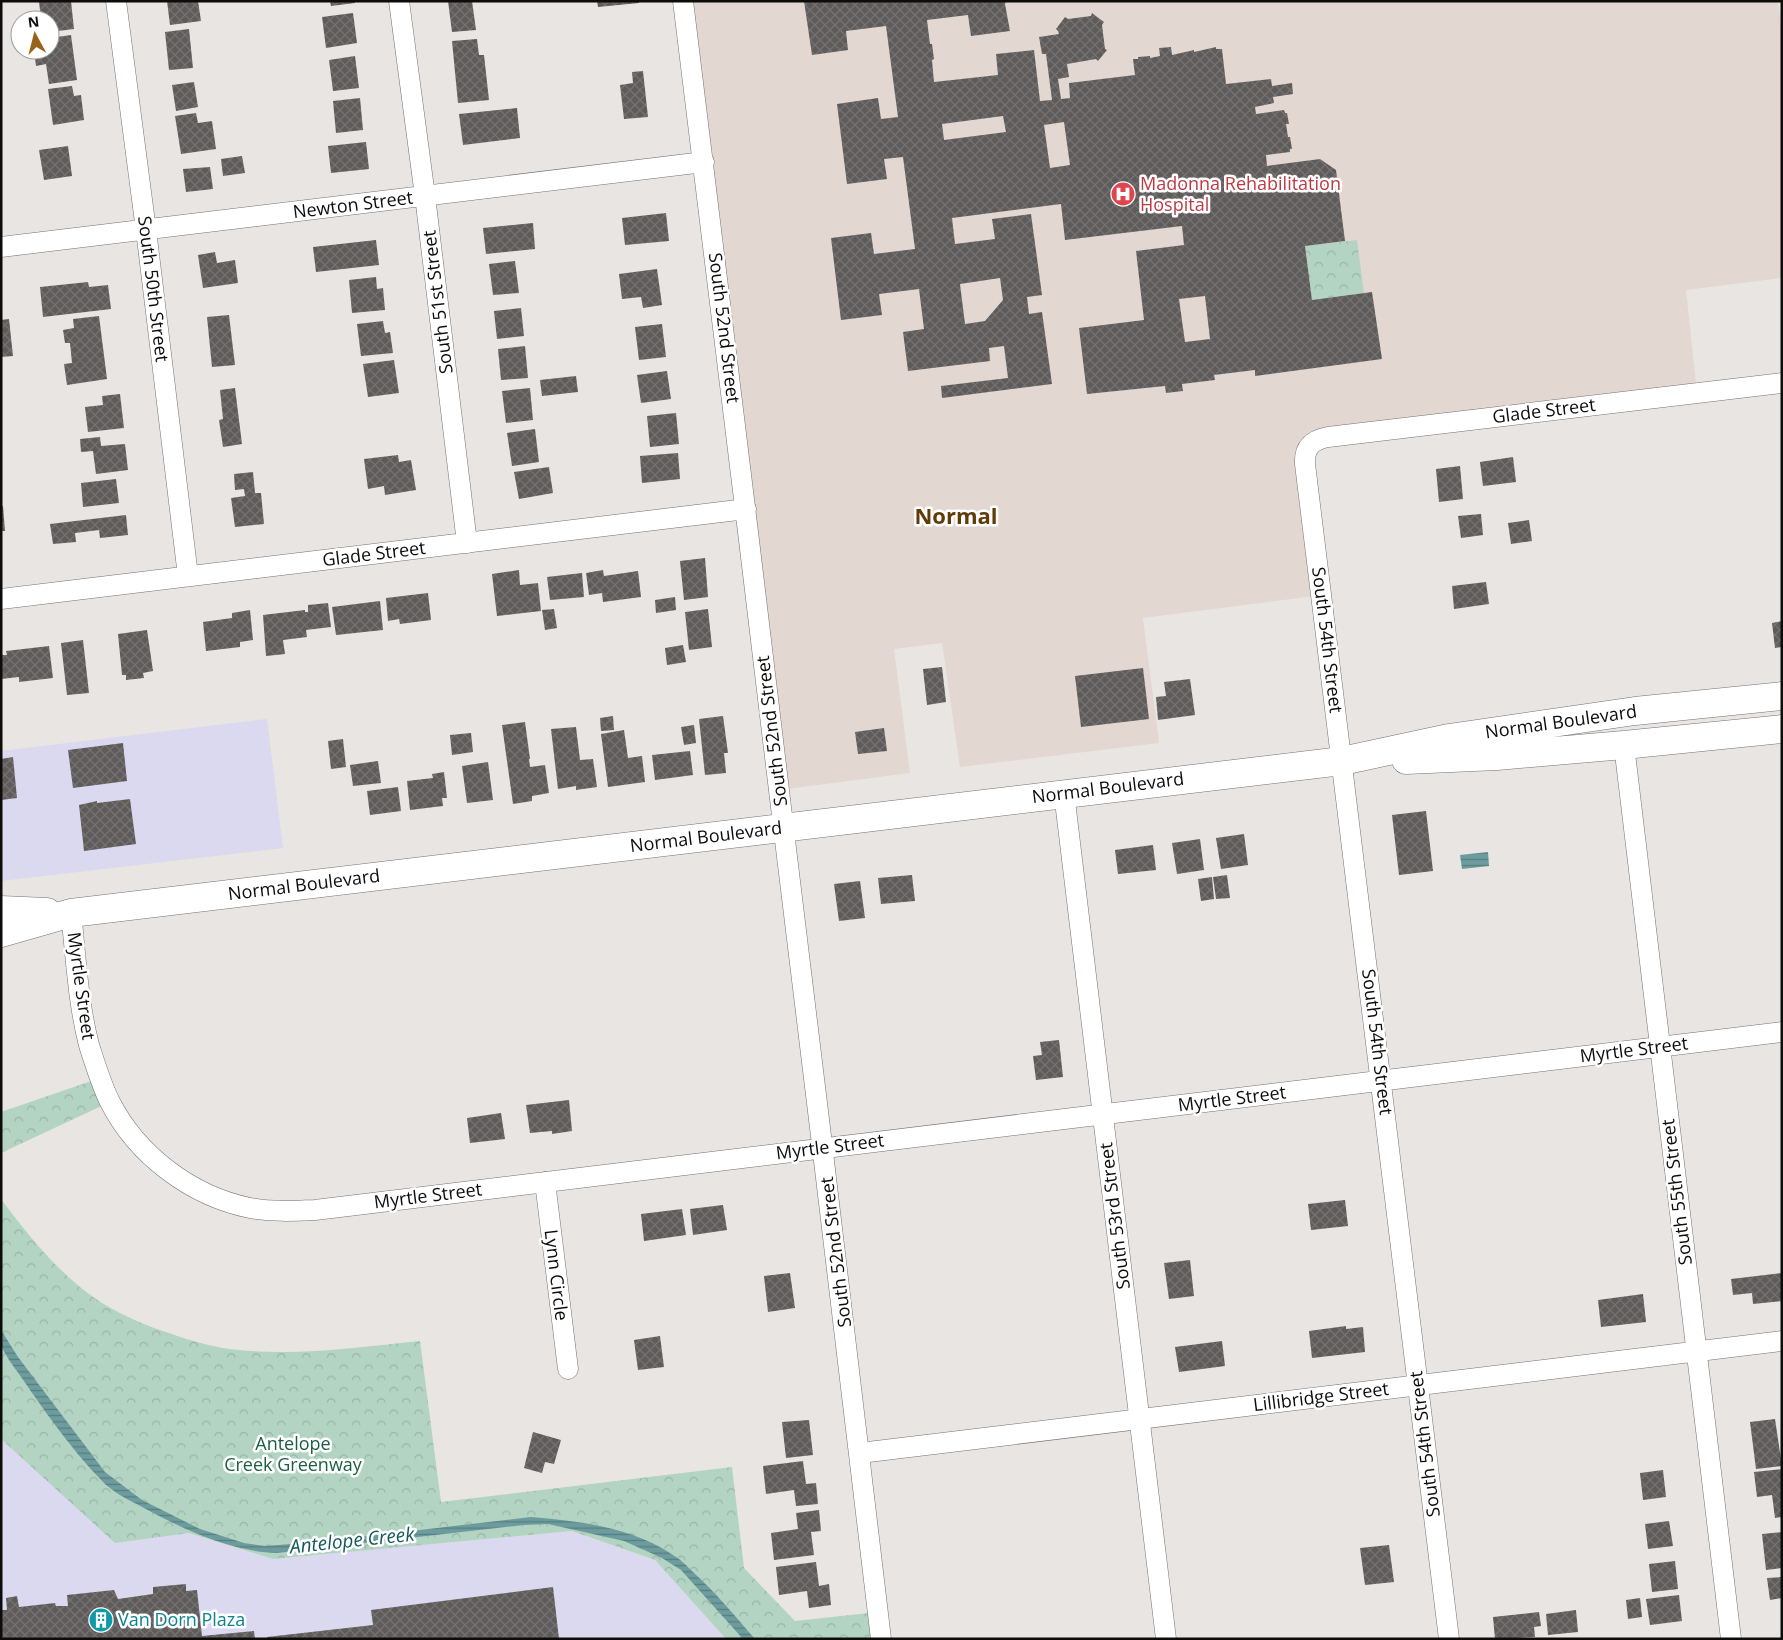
<svg xmlns="http://www.w3.org/2000/svg" width="1783" height="1640" font-family="'Open Sans',sans-serif">
  <style>
    .commercial { fill: #dbd9ef }
    .built { fill: #e3d7d1 }
    .forest { fill: url(#forest-crowns) }
    .water { fill: url(#water-rules) }
    .building { fill: url(#building-cross-hatch); fill-rule: evenodd }
    .lines { fill: none; stroke-linecap: round; stroke-linejoin: round }
    .street-casing { stroke: #75716f; stroke-width: 21 }
    .secondary-casing { stroke: #75716f; stroke-width: 29 }
    .street { stroke: #fff; stroke-width: 20 }
    .secondary { stroke: #fff; stroke-width: 28 }
    .labels { text-anchor: middle; stroke-width: 5; stroke-linejoin: round; paint-order: stroke }
    .health-label { font-size: 18px; fill: #be3a42; stroke: #fff; text-anchor: start }
    .street-label { font-size: 18px; fill: #0d0c0b; stroke: #fff }
    .park-label { font-size: 18px; fill: #1b5e43; stroke: #fff }
    .culture-label { font-size: 18px; fill: #0d838f; stroke: #fff; text-anchor: start }
    .water-label { font-size: 19px; font-style: italic; fill: #12585a; stroke: #fff }
    .district-label { font-size: 22px; font-weight: bold; fill: #603b08; stroke: #fff }
  </style>
  <defs>
    <pattern id="forest-crowns" width="20" height="18" patternUnits="userSpaceOnUse" patternTransform="scale(1.25)"><rect width="20" height="18" fill="#b3d4c2"/><path d="M2 6a3 3 0 1 1 6 0M12 15a3 3 0 1 1 6 0" fill="none" stroke="#99b5a5"/></pattern>
    <pattern id="water-rules" width="6" height="5" patternUnits="userSpaceOnUse" patternTransform="scale(1.25)"><rect width="6" height="5" fill="#6c9c9e"/><path d="M0 2.5h6" fill="none" stroke="#577e7f"/></pattern>
    <pattern id="building-cross-hatch" width="8" height="8" patternUnits="userSpaceOnUse" patternTransform="scale(1.25)"><rect width="8" height="8" fill="#5f5b5b"/><path d="M0 0l8 8M0 8l8-8" fill="none" stroke="#757272"/></pattern>
  </defs>
  <rect width="100%" height="100%" fill="#e9e5e3"/>
  <!-- commercial -->
  <path class="commercial" d="M267 719 283 848 1 881V751Z
    M1 1439 115 1542 189 1533 273 1559 572 1531 655 1560 726 1639H1Z"/>
  <!-- built -->
  <path class="built" d="M683 1H1778L1782 34V278L1686 290 1697 393 1309 446 1322 595 1143 618 1159 743 960 767 942 643 894 649 910 773 779 790Z"/>
  <!-- forest -->
  <path class="forest" d="M1357 240 1364 293 1312 300 1305 246Z
    M100 1078 110 1102 1 1153V1112Z
    M1 1199C33 1242 71 1289 120 1313 136 1321 153 1328 169 1333 191 1341 215 1348 239 1350 299 1356 360 1347 420 1341L441 1502 732 1467 744 1568 795 1621 878 1612 881 1639H726L655 1560 572 1531 273 1559 189 1533 115 1543 1 1439Z"/>
  <!-- water -->
  <path class="water" d="M1488 852 1489 866 1462 869 1460 855Z
    M1 1330 18 1357 105 1472 142 1500 200 1529 244 1543 265 1546 317 1542 531 1517C579 1521 632 1527 673 1555 680 1559 687 1566 693 1572 716 1593 735 1616 755 1639H743L681 1570 662 1558 624 1541 548 1524 524 1525 277 1553C233 1552 182 1529 144 1508 131 1501 116 1494 105 1484 68 1447 39 1402 9 1360L1 1346Z"/>
  <!-- building -->
  <path class="building" d="M39 1H71L74 29 50 32V20H41Z
    M167 1H198L201 21 170 25Z
    M330 1H355V3L331 6Z
    M448 1H472L476 30 452 32Z
    M597 1H639V3L598 7Z
    M804 1H1006L1005 4 1010 31 971 36 968 15 927 20 930 44H932L934 59 932 60 934 82 998 75 996 54 1034 50 1040 101 1052 100 1046 54H1042L1039 37 1059 34 1058 31 1056 29 1065 17 1068 19 1091 16 1092 13 1104 22 1102 25 1105 49 1107 50 1098 61 1096 59 1067 64 1069 77 1058 79 1061 99 1070 98 1069 83 1135 75 1133 59H1138V57L1150 56V58L1160 56 1159 48 1171 47 1172 55 1194 50V52L1216 47V49H1222L1226 84 1271 79 1272 86 1292 83 1293 94 1273 97 1274 103 1255 107 1256 114 1284 110 1285 113H1287L1289 124H1286L1288 137H1290L1292 149H1290V152L1266 155 1267 166 1320 159 1336 170 1345 241 1305 246 1312 300 1372 292 1382 359 1255 376V370L1214 375 1215 380 1182 384 1183 391 1166 393 1165 386 1087 394 1079 328 1144 320 1136 251 1184 245 1182 226 1065 240 1061 204 952 218 955 244 995 239 992 219 1031 214 1042 295 1027 297 1029 314 1042 312 1052 384 942 398 941 386 1008 378 1004 346 989 348 990 361 908 371 903 332 924 329 919 289 879 294 882 315 841 320 831 238 871 233 874 254 915 249 903 157 884 159 887 179 847 184 837 104 878 98 881 119 898 117 886 26 846 31 848 50 812 55ZM1003 116 1006 132 944 140 942 124ZM1064 122 1070 165 1050 168 1044 125ZM1000 278 1003 300 985 321 965 324 960 284ZM1205 296 1210 339 1185 342 1179 299Z
    M353 13 357 43 326 48 322 17Z
    M189 29 193 68 169 70 165 32Z
    M71 35 77 80 49 84 46 64 36 66 34 50H50V38Z
    M477 39 479 55H484L489 100 458 103 452 41Z
    M355 56 359 88 333 91 329 60Z
    M643 71 648 117 624 119 620 85 633 83 632 72Z
    M194 82 198 107 176 111 172 85Z
    M72 86 74 96 81 95 84 120 53 125 48 89Z
    M360 98 363 130 336 133 333 101Z
    M517 108 520 138 463 145 459 114Z
    M196 113 198 123 212 121 216 149 181 154 175 116Z
    M366 142 369 169 331 173 328 146Z
    M68 146 72 176 44 180 39 150Z
    M242 156 245 173 223 176 221 159Z
    M210 167 213 189 186 192 183 169Z
    M666 213 669 241 625 245 622 218Z
    M533 223 535 249 486 254 483 228Z
    M376 240 379 265 316 272 313 247Z
    M215 252 217 263 235 260 238 283 203 288 198 255Z
    M515 261 519 293 493 295 489 264Z
    M657 269 662 305 643 308 641 297 622 299 619 274Z
    M376 277 377 289 383 288 385 310 352 313 349 280Z
    M88 282 89 287 108 285 111 309 43 317 40 287Z
    M521 308 524 336 497 339 494 311Z
    M229 315 235 365 212 367 207 317Z
    M99 316 107 379 67 385 64 364 72 363 70 343H65L63 330 74 328 73 319Z
    M9 319 13 356 1 357V320Z
    M383 321 385 333 390 332 393 353 361 356 357 324Z
    M662 324 666 357 639 360 635 327Z
    M525 346 528 378 501 380 498 349Z
    M394 360 399 393 368 397 363 364Z
    M667 371 671 399 641 403 637 375Z
    M576 376 578 392 542 396 540 380Z
    M235 388 242 444 223 447 219 420 223 419 220 390Z
    M530 388 533 420 506 423 502 391Z
    M120 394 124 428 88 432 85 407 103 405 102 396Z
    M676 413 679 444 650 447 647 416Z
    M535 429 539 462 512 466 507 433Z
    M100 437 101 446 125 444 128 470 96 474 93 451 81 452 80 439Z
    M678 453 680 479 642 483 640 456Z
    M398 455 399 462 411 460 416 490 385 495 384 486 368 489 364 459Z
    M1513 457 1516 482 1483 486 1480 462Z
    M1460 466 1463 499 1439 502 1436 469Z
    M549 467 553 493 519 499 514 472Z
    M253 472 255 493H261L264 524 235 527 231 498 245 496 244 489 235 490 234 474Z
    M116 479 119 503 83 507 81 483Z
    M1 506H3L5 531H1Z
    M1481 514 1483 535 1461 538 1458 516Z
    M126 515 128 535 100 538 99 530 75 533 76 542 53 544 50 524Z
    M1529 520 1532 541 1511 544 1508 523Z
    M705 558 708 597 684 600 680 561Z
    M519 570 520 585 538 583 541 611 497 616 492 574Z
    M603 570 604 576 638 571 641 597 603 602 602 593 589 595 586 573Z
    M582 573 584 597 550 600 547 577Z
    M1486 582 1489 604 1454 609 1452 586Z
    M428 593 431 620 400 624 399 619 388 621 386 598Z
    M675 597 676 610 656 613 655 600Z
    M380 601 383 630 336 635 332 607Z
    M328 603 331 627 306 630 307 637 283 640 285 654 266 656 263 615 305 610V612H308V605Z
    M554 609 557 628 545 630 542 610Z
    M708 609 712 647 689 650 685 612Z
    M250 610 253 640 240 642V647L206 651 203 622 232 618V613Z
    M1782 621V647L1775 648 1772 623Z
    M147 630 153 671 143 673 144 678 126 680V675H122L118 634Z
    M83 640 89 693 67 695 61 643Z
    M683 645 686 662 667 665 665 648Z
    M49 646 53 678 19 682V677L1 679V655H7L6 651Z
    M942 667 946 702 927 705 923 669Z
    M1143 668 1149 719 1081 727 1075 676Z
    M1190 679 1195 715 1158 720 1156 697 1166 696 1164 682Z
    M613 716 614 730 601 731 600 718Z
    M723 716 728 753H724L726 773 705 775 699 719Z
    M525 722 530 759H529L530 767 545 765 549 793 532 796V801L513 804 502 725Z
    M694 725 696 743 684 745 681 727Z
    M576 727 580 760 593 759 597 787 576 790V786L558 789 551 729Z
    M884 728 887 751 858 754 855 732Z
    M624 730 628 758 642 756 645 782 608 787 601 734Z
    M471 733 473 752 452 755 450 735Z
    M343 739 346 767 331 769 328 741Z
    M123 743 127 781 73 788 68 750Z
    M690 751 693 775 655 780 652 755Z
    M13 757 17 798 1 800V759Z
    M378 761 381 783 353 786 350 765Z
    M488 762 493 800 467 803 462 766Z
    M444 772 447 798H442L443 806 410 810 407 781 433 778 432 774Z
    M398 787 401 811 370 815 367 791Z
    M130 799 136 844 84 851 79 805 97 801V803Z
    M1426 811 1433 871 1399 875 1392 815Z
    M1244 834 1248 865 1221 869 1216 838Z
    M1200 839 1204 870 1177 874 1172 843Z
    M1153 845 1156 870 1118 874 1115 850Z
    M912 875 915 901 881 904 878 878Z
    M1227 875 1230 898 1216 899 1213 877Z
    M1212 877 1214 899 1201 901 1198 879Z
    M860 881 865 918 839 921 834 884Z
    M1059 1040 1063 1077 1036 1080 1033 1056 1042 1055 1040 1042Z
    M569 1100 572 1131 552 1134V1131L530 1133 526 1105Z
    M501 1113 505 1139 470 1143 467 1118Z
    M1345 1200 1348 1226 1311 1230 1308 1204Z
    M723 1205 727 1230 693 1235 690 1209Z
    M682 1209 686 1235 644 1241 641 1214Z
    M1190 1260 1194 1296 1169 1299 1164 1263Z
    M790 1273 795 1308 768 1312 764 1276Z
    M1782 1273V1301L1753 1304 1752 1293 1733 1295 1731 1279Z
    M1643 1294 1646 1322 1601 1327 1598 1300Z
    M1346 1326V1329L1363 1327 1365 1352 1312 1358 1309 1331Z
    M660 1336 664 1367 638 1370 634 1340Z
    M1222 1341 1225 1366 1179 1372 1175 1347Z
    M1775 1419 1782 1466 1756 1469 1750 1422Z
    M809 1420 813 1455 786 1458 782 1422Z
    M533 1432 561 1440 554 1464 545 1462 542 1473 524 1468Z
    M803 1461 806 1484 816 1483 818 1504 796 1506 794 1490 766 1494 763 1466Z
    M1782 1469V1517L1775 1518 1772 1495 1757 1497 1754 1472Z
    M1663 1470 1666 1497 1643 1500 1640 1473Z
    M819 1510 821 1531 811 1532 814 1555 774 1560 771 1533 798 1529 796 1513Z
    M1669 1521 1673 1546 1648 1549 1645 1524Z
    M1782 1532V1568L1766 1570 1762 1534Z
    M1389 1545 1394 1582 1365 1585 1360 1548Z
    M1675 1561 1678 1589 1652 1592 1649 1564Z
    M816 1562 819 1586 829 1584 831 1605 809 1608 807 1591 779 1595 776 1567Z
    M1782 1577V1598L1770 1600 1767 1578Z
    M186 1584V1591L197 1590 202 1636 254 1631 255 1639H1V1610H7L6 1598 17 1596 19 1607 55 1603 56 1606H68L67 1595 114 1590 118 1599 153 1594V1587Z
    M553 1587 559 1639H267V1637L373 1625 371 1610Z
    M1679 1595 1682 1621 1650 1625 1646 1599Z
    M1640 1598 1642 1617 1628 1619 1626 1600Z
    M1576 1610 1578 1632 1548 1635 1546 1614Z
    M1539 1612 1541 1626 1534 1627 1535 1637 1495 1639 1493 1617Z"/>
  <g class="lines">
    <defs>
      <path id="street" d="M116 1 146 230 188 576
        M399 1 425 196 467 543
        M683 1C719 278 750 555 784 832 816 1101 851 1370 881 1639
        M1 247 704 162
        M1 599 746 509
        M1624 745 1731 1639
        M1064 793 1166 1639
        M71 913C76 957 78 1003 89 1045 95 1064 101 1084 110 1102 137 1155 191 1196 250 1208 272 1212 293 1211 315 1210L1782 1032
        M545 1182 568 1369
        M860 1453 1782 1341
        M1449 1639 1305 464C1304 448 1312 440 1328 437L1782 383"/>
      <path id="secondary" d="M1406 760 1497 756 1624 745 1782 729
        M1 910 47 912
        M1 933 71 913 1342 761 1449 738 1635 711 1782 696"/>
    </defs>
    <!-- street casing -->
    <use href="#street" class="street-casing"/>
    <!-- secondary casing -->
    <use href="#secondary" class="secondary-casing"/>
    <!-- street -->
    <use href="#street" class="street"/>
    <!-- secondary -->
    <use href="#secondary" class="secondary"/>
  </g>
  <!-- icons -->
  <defs>
    <symbol id="hospital-disc" viewBox="-11 -11 22 22"><circle r="9.5" fill="#e0444e" stroke="#fff"/><path d="M-5-5h3v3.5h4V-5h3V5h-3V1.5h-4V5h-3Z" fill="#fff"/></symbol>
    <symbol id="building-disc" viewBox="-11 -11 22 22"><circle r="9.5" fill="#0f9aa8" stroke="#fff"/><path d="M-4-6H4V6H1V3H-1V6H-4ZM-2.5-4.3h1.7v1.8h-1.7ZM.8-4.3h1.7v1.8H.8ZM-2.5-1h1.7V.8h-1.7ZM.8-1h1.7V.8H.8Z" fill="#fff"/></symbol>
  </defs>
  <g fill-rule="evenodd">
    <use href="#hospital-disc" x="1109" y="180" width="28" height="28"/>
    <use href="#building-disc" x="87" y="1606" width="28" height="28"/>
  </g>
  <g class="labels">
    <!-- health labels -->
    <g class="health-label">
      <text x="1140" y="190">Madonna Rehabilitation<tspan x="1140" dy="21">Hospital</tspan></text>
    </g>
    <!-- street labels -->
    <g class="street-label">
      <text transform="translate(353 205) rotate(-7)" y="6">Newton Street</text>
      <text transform="translate(153 289) rotate(83)" y="6">South 50th Street</text>
      <text transform="translate(438 302) rotate(-97)" y="6">South 51st Street</text>
      <text transform="translate(724 328) rotate(83)" y="6">South 52nd Street</text>
      <text transform="translate(1544 411) rotate(-7)" y="6">Glade Street</text>
      <text transform="translate(374 554) rotate(-7)" y="6">Glade Street</text>
      <text transform="translate(1327 640) rotate(83)" y="6">South 54th Street</text>
      <text transform="translate(1561 722) rotate(-8)" y="6">Normal Boulevard</text>
      <text transform="translate(772 731) rotate(-97)" y="6">South 52nd Street</text>
      <text transform="translate(1108 788) rotate(-7)" y="6">Normal Boulevard</text>
      <text transform="translate(706 837) rotate(-7)" y="6">Normal Boulevard</text>
      <text transform="translate(304 885) rotate(-7)" y="6">Normal Boulevard</text>
      <text transform="translate(81 986) rotate(82)" y="6">Myrtle Street</text>
      <text transform="translate(1377 1042) rotate(83)" y="6">South 54th Street</text>
      <text transform="translate(1634 1050) rotate(-7)" y="6">Myrtle Street</text>
      <text transform="translate(1232 1099) rotate(-7)" y="6">Myrtle Street</text>
      <text transform="translate(830 1147) rotate(-7)" y="6">Myrtle Street</text>
      <text transform="translate(1677 1192) rotate(-97)" y="6">South 55th Street</text>
      <text transform="translate(428 1196) rotate(-7)" y="6">Myrtle Street</text>
      <text transform="translate(1115 1216) rotate(-97)" y="6">South 53rd Street</text>
      <text transform="translate(836 1252) rotate(-97)" y="6">South 52nd Street</text>
      <text transform="translate(556 1275) rotate(83)" y="6">Lynn Circle</text>
      <text transform="translate(1321 1397) rotate(-7)" y="6">Lillibridge Street</text>
      <text transform="translate(1425 1444) rotate(-97)" y="6">South 54th Street</text>
    </g>
    <!-- park labels -->
    <g class="park-label">
      <text x="293" y="1450">Antelope<tspan x="293" dy="21">Creek Greenway</tspan></text>
    </g>
    <!-- culture labels -->
    <g class="culture-label">
      <text x="118" y="1626">Van Dorn Plaza</text>
    </g>
    <!-- water labels -->
    <g class="water-label">
      <text transform="translate(352 1540) rotate(-6)" y="7">Antelope Creek</text>
    </g>
    <!-- district labels -->
    <g class="district-label">
      <text x="956" y="524">Normal</text>
    </g>
  </g>
  <!-- border -->
  <rect width="1783" height="1640" fill="none" stroke="#0d0c0b" stroke-width="5"/>
  <!-- north arrow -->
  <g transform="translate(35 35) rotate(353)"><circle r="24" fill="#ffffff" stroke="#9e9e9d"/>
  <path d="M0-4L9 19L0 12L-9 19Z" fill="#98621a"/>
  <text y="-8" font-size="14" font-weight="bold" text-anchor="middle" fill="#0d0c0b">N</text>
  </g>
</svg>
